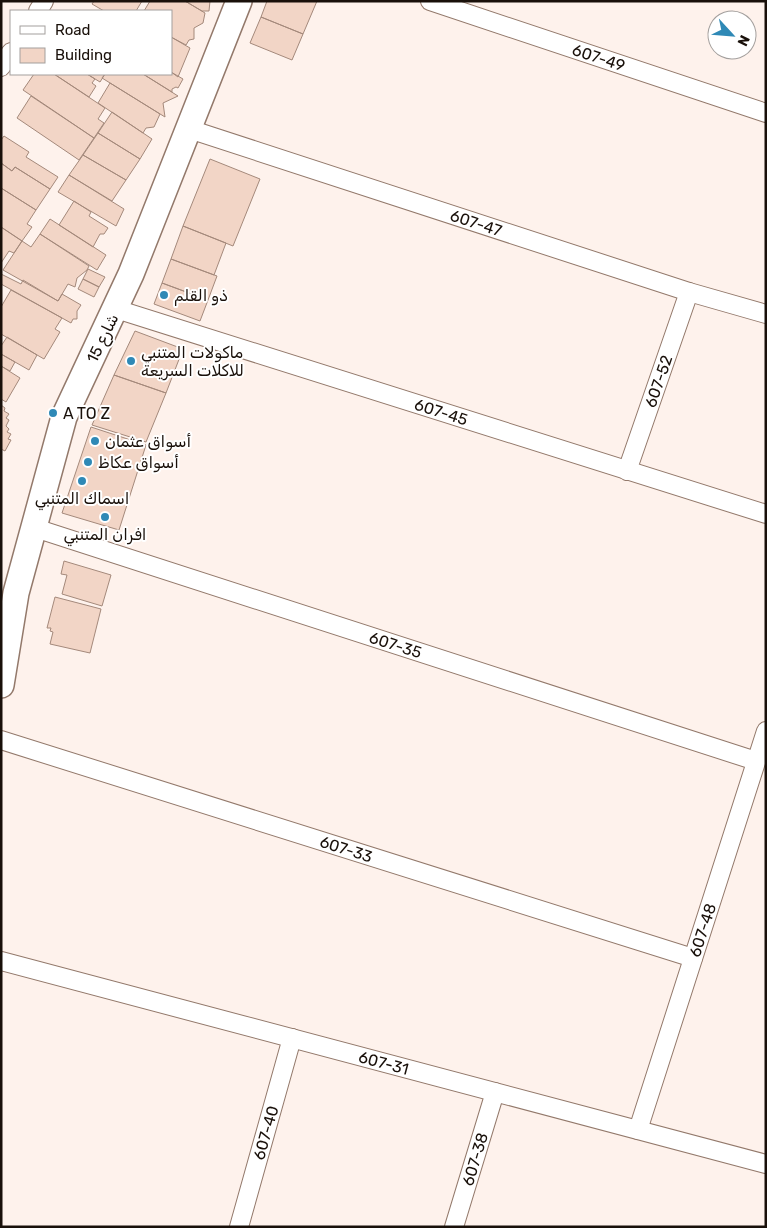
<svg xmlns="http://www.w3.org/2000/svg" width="767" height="1228" font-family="Rubik,'Noto Naskh Arabic',sans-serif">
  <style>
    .building { fill: #f2d5c6; stroke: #a4897b }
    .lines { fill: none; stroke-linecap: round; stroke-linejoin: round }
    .street-casing { stroke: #93796b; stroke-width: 20 }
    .secondary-casing { stroke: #93796b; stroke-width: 28 }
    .street { stroke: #fff; stroke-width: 18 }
    .secondary { stroke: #fff; stroke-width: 25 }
    .poi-dot { fill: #2f89b6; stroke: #fff; stroke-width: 2 }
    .labels { text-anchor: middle; stroke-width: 4; stroke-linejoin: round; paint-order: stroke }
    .street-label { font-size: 16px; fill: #19100a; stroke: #fff }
    .poi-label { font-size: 16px; fill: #19100a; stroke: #fff; text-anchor: start }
  </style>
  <rect width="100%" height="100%" fill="#fef2ec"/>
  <!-- building -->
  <path class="building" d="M94 1H142L136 11H104L92 4Z
    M150 1H185L205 13 203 23 194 28V39L189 40 186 45 171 37V11H144Z
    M185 1H210L209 11H202Z
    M267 1H317L303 34 261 17Z
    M261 17 303 34 292 60 250 43Z
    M171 37 190 48 178 77 171 72Z
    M171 72 183 79 178 88 176 87 172 89V92L143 74H171Z
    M34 74H54L105 108 98 119 104 123 94 138 23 90Z
    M54 74H87L95 79 92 83 96 86 89 97Z
    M87 74H105L100 82Z
    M105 74H143L178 96 163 103 165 117 102 78Z
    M110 83 160 114 154 127 146 128 143 133 98 103Z
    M31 96 94 138 79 160 17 118Z
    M112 112 152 139 140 159 98 133Z
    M98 133 140 159 126 180 83 155Z
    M4 136 29 152 26 157 58 177 50 189 15 167 12 171 1 163V140Z
    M83 155 126 180 112 201 69 175Z
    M210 159 260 179 233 246 183 226Z
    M1 163 12 171 15 167 50 189 36 210 1 188Z
    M69 175 124 209 116 226 58 192Z
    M1 188 36 210 27 224 32 227 22 241 1 227Z
    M74 201 91 212 89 216 108 228 104 234H100L93 247 59 225Z
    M50 219 106 255 97 270 40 234Z
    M183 226 226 243 214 275 171 259Z
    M1 227 22 241 14 253 9 251 1 263Z
    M40 234 89 266 87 270 77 278 75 287 68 284 58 301 3 270 22 241 31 247Z
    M171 259 217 276 208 300 162 283Z
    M88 269 105 277 99 287 83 279Z
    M1 274 21 284 23 280 58 301 62 294 81 305 77 311V319H73L71 323 1 284Z
    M83 279 99 287 94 297 78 289Z
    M162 283 208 300 200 321 154 304Z
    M11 290 62 318 55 329 60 332 44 359 1 334V307Z
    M135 331 183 349 166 393 114 375Z
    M7 337 37 355 29 370 1 354V346Z
    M1 354 15 362 10 371 1 366Z
    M1 366 20 378 6 402 1 399Z
    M114 375 166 393 146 442 92 425Z
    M1 405 5 408 4 411 9 414 6 418 9 420 6 426 9 429 7 432 11 434 8 439 11 440 5 451 1 449Z
    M91 427 146 445 119 530 62 513Z
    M64 561 111 575 102 606 62 594 67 575 61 574Z
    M55 597 101 609 90 653 50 644 53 632 50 631 51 628H47Z"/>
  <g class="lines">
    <defs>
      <g id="street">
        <path id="s1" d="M430 1 766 113"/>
        <path d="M38 11 44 1"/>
        <path d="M1 67 11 52"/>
        <path id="s2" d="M189 129 689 292 766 314"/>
        <path id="s3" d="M116 309 766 514"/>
        <path id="s4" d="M627 471 689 292"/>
        <path id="s5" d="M35 528 756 761"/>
        <path id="s6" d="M1 740 693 958"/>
        <path id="s7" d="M1 961 766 1164"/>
        <path id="s8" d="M638 1130 766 731"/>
        <path id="s9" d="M239 1227 292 1038"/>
        <path id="s10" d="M454 1227 495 1092"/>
      </g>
      <path id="secondary" d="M1 685 16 593 64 417 131 274 239 1"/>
    </defs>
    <!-- street casing -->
    <use href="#street" class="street-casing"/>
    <!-- secondary casing -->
    <use href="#secondary" class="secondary-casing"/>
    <!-- street -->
    <use href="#street" class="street"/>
    <!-- secondary -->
    <use href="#secondary" class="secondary"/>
  </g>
  <!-- markers -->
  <g class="poi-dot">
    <circle cx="164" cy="295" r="5"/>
    <circle cx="131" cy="361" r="5"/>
    <circle cx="53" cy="413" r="5"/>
    <circle cx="95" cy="441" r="5"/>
    <circle cx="88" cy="462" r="5"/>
    <circle cx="82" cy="481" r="5"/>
    <circle cx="105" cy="517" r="5"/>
  </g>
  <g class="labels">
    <!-- street labels -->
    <g class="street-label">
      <text dy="6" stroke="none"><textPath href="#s1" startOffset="178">607-49</textPath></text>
      <text dy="6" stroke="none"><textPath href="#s2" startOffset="302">607-47</textPath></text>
      <text transform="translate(102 338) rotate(-64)" y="6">شارع 15</text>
      <text dy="6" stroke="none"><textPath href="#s4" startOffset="95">607-52</textPath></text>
      <text dy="6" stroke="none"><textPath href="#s3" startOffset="341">607-45</textPath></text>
      <text dy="6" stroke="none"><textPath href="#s5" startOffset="379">607-35</textPath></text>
      <text dy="6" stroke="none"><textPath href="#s6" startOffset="362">607-33</textPath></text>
      <text dy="6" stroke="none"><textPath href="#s8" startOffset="210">607-48</textPath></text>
      <text dy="6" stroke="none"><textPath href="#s7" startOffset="396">607-31</textPath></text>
      <text dy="6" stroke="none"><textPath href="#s9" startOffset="98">607-40</textPath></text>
      <text dy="6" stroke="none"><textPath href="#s10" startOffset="71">607-38</textPath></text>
    </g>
    <!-- poi labels -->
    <g class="poi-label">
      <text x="174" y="301">ذو القلم</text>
      <text x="141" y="358">ماكولات المتنبي<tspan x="141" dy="18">للاكلات السريعة</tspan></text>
      <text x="63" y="419">A TO Z</text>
      <text x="105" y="447">أسواق عثمان</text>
      <text x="98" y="468">أسواق عكاظ</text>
      <text x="82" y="504" text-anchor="middle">اسماك المتنبي</text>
      <text x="105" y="540" text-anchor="middle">افران المتنبي</text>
    </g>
  </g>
  <!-- border -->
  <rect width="767" height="1228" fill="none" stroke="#19100a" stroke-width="5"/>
  <!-- legend -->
  <rect x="10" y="10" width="162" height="65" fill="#ffffff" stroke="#a39f9d"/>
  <rect x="20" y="26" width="25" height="8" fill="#ffffff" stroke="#a39f9d"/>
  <text x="55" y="35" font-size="15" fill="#19100a">Road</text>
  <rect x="20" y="48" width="25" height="15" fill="#f2d5c6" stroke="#a39f9d"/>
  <text x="55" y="60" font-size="15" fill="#19100a">Building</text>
  <!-- north arrow -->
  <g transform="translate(732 35) rotate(116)"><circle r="24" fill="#ffffff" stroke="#a39f9d"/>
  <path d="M0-4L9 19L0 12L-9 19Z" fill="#2f89b6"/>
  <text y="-8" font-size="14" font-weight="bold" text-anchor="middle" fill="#19100a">N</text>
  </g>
</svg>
